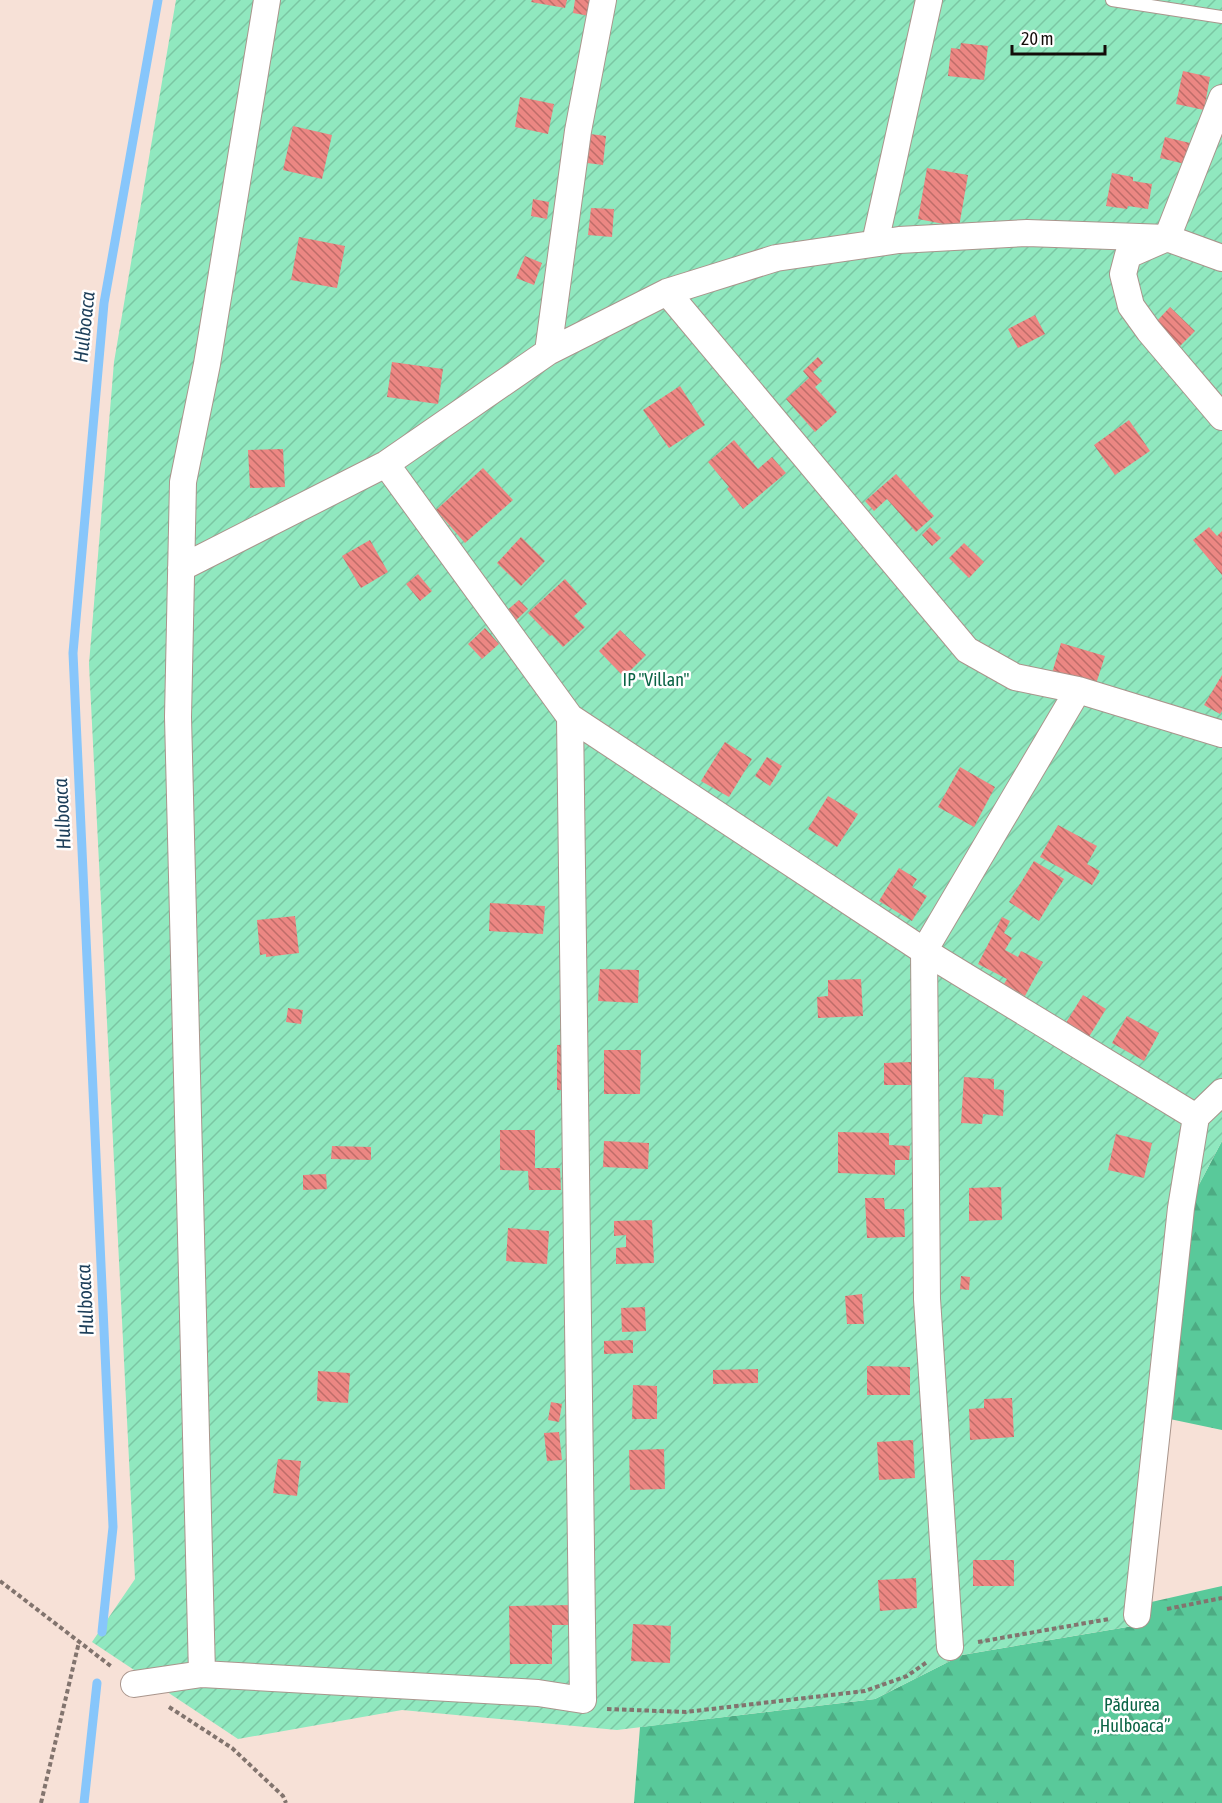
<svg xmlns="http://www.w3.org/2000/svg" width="1222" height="1803" font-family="'Asap Condensed',sans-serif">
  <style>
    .forest { fill: url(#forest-firs) }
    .garden { fill: url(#garden-furrows) }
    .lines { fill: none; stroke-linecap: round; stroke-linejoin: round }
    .stream { stroke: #87c6fb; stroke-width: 9 }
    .building { fill: url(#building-back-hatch) }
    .service-casing { stroke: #a9958c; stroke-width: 14 }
    .minor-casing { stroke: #a9958c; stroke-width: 28 }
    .path { stroke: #82746e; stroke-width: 4; stroke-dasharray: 4.5 3; stroke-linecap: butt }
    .service { stroke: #fff; stroke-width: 12 }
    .minor { stroke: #fff; stroke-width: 26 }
    .labels { text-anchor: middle; stroke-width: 5; stroke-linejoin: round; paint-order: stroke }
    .park-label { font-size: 18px; fill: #0a6445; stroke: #fff }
    .water-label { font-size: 20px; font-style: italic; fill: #1c3e59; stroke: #fff }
  </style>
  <defs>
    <pattern id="forest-firs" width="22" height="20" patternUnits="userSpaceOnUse" patternTransform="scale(1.5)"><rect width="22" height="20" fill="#59c99a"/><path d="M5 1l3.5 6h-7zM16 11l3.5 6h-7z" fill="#4dab83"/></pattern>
    <pattern id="garden-furrows" width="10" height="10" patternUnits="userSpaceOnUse" patternTransform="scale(1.5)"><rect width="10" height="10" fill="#90e8bf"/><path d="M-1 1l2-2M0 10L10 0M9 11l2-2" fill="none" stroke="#7bc6a3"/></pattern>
    <pattern id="building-back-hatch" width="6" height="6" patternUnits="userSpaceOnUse" patternTransform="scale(1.5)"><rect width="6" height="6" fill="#ec8783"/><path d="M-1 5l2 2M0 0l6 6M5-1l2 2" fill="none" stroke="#be6d69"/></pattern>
  </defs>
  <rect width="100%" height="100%" fill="#f7e1d7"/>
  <!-- forest -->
  <path class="forest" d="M1222 1141V1430L1165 1418 1193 1196Z
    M1222 1586V1803H634L640 1727 875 1699 962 1655 1139 1625 1147 1603Z"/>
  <!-- garden -->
  <path class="garden" d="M176 0H1222V1141L1193 1196 1139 1625 962 1655 875 1699 617 1730 402 1710 238 1739 92 1642 135 1579 89 664 114 362Z"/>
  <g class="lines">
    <!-- stream -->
    <path class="stream" d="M102 1632 113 1527 73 653 104 303 158 0
      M84 1803 97 1683"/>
  </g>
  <!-- building -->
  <path class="building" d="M532 0H567L565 8 531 2Z
    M575 0H597L595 17 573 13Z
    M961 43 988 46 984 80 948 76 951 48 960 49Z
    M1183 71 1210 77 1204 110 1176 104Z
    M520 97 554 104 548 134 515 127Z
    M293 126 332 135 322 179 283 170Z
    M590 134 606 136 603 165 587 163Z
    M1165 137 1190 143 1185 164 1160 158Z
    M927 168 968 175 959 227 918 219Z
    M1112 173 1133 177V181L1152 184 1148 209 1128 206 1127 209 1106 206Z
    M533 199 549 202 547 219 531 216Z
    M591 208 614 209 612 237 588 235Z
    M299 237 345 246 337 288 291 280Z
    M525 256 542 263 534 285 516 278Z
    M1170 307 1195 331 1180 346 1155 323Z
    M1035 315 1045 334 1018 348 1008 329Z
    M818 357 823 363 813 372 822 381 815 387 837 412 815 432 786 399 809 378 803 371Z
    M392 362 443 369 438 404 387 397Z
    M680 386 705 425 669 448 643 410Z
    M1129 420 1150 451 1115 475 1094 445Z
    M734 440 758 469 772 457 786 473 743 509 727 489 729 487 708 462Z
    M283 449 285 487 250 488 248 450Z
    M483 468 513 500 465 543 436 510Z
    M896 474 934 516 916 532 887 499 874 511 865 501Z
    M930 527 941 538 932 546 922 535Z
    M1209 527 1217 536 1222 531V575L1193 540Z
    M521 537 545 561 521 586 497 563Z
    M370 540 388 572 361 588 342 556Z
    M964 543 984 562 969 578 949 558Z
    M418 574 432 591 420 601 406 584Z
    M565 579 587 604 574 616 585 627 563 647 552 635 550 636 528 613Z
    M519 600 528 609 513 623 504 613Z
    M485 628 499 644 482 659 468 644Z
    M620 630 646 655 624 677 599 651Z
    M1061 643 1105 656 1095 687 1052 673Z
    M1222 675V711L1220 714 1204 705Z
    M725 742 752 759 729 797 701 781Z
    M767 757 782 766 770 786 755 776Z
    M960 767 995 787 974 827 938 807Z
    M828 796 858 814 837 847 808 829Z
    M1058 825 1097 846 1087 864 1100 871 1092 885 1040 857Z
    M1034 861 1064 879 1039 921 1009 902Z
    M899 868 917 879 912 887 927 896 912 921 879 901Z
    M490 903 545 906 543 934 489 931Z
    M295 916 299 953 266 957V954L260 955 257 920Z
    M1002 917 1010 921 1004 933 1012 938 1005 950 1018 957 1021 951 1043 962 1025 996 1004 984 1007 979 978 964Z
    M600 969 639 970 638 1003 598 1001Z
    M861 979 863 1016 818 1018 817 997 828 996V980Z
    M1083 995 1106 1009 1084 1045 1061 1031Z
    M288 1008 303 1010 301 1024 286 1022Z
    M1127 1016 1159 1033 1144 1061 1112 1043Z
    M557 1045H572V1090H557Z
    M604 1050H641L640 1094H604Z
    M911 1062 912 1085H884V1063Z
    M964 1077 994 1079V1089L1004 1090 1003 1116 983 1114 982 1124 961 1123Z
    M500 1130H535V1168H560L561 1190H529L528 1171 500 1170Z
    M838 1132 889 1133V1145L910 1146 909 1160H895V1175L838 1173Z
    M1116 1134 1152 1143 1144 1178 1108 1170Z
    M604 1141 649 1143 648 1169 603 1167Z
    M332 1146 371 1147V1160L331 1159Z
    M326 1174 327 1189 303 1190V1175Z
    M1001 1187 1002 1220 969 1221V1188Z
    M865 1198H884L885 1209H904L905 1237 867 1238Z
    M652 1220 654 1263 616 1264V1248L626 1247V1235L614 1236V1221Z
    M508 1228 549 1231 547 1264 506 1261Z
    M961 1276 970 1277 969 1290 960 1289Z
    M862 1294 864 1324H847L845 1296Z
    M645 1307 646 1331 622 1332 621 1308Z
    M633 1340V1353L604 1354V1341Z
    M867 1366 910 1367V1395H867Z
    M758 1369V1383L713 1384V1370Z
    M318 1371 350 1373 348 1403 317 1401Z
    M633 1385 657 1386V1419H632Z
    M1012 1398 1014 1437 970 1440 969 1409 984 1408V1399Z
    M551 1402 562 1404 559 1422 548 1420Z
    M559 1432 562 1460 547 1461 544 1433Z
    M913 1440 915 1478 879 1480 877 1442Z
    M664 1449 665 1489 630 1490 629 1450Z
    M278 1459 301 1461 297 1496 273 1493Z
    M973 1560H1014V1586H973Z
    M916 1578 917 1608 880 1611 878 1580Z
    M574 1605 575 1625H552V1664H510L509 1606Z
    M633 1624 671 1626 670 1663 631 1661Z"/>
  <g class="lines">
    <defs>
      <path id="service" d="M1112 0 1222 17"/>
      <path id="minor" d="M1222 98 1167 238 1128 255 1123 274 1131 306 1149 331 1222 417
        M875 243 929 0
        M667 292 967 650 1015 677 1078 690 1222 734
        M548 352 578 131 603 0
        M386 464 570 717 924 951 1196 1117
        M181 568 386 464 548 352 667 292 776 258 899 240 1027 233 1167 238 1222 258
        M1137 1615 1181 1208 1196 1117 1222 1092
        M950 1647 927 1299 924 951 1078 690
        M202 1674 178 717 183 482 207 364 267 0
        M134 1684 202 1674 538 1693 583 1700 570 717"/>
    </defs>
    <!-- service casing -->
    <use href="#service" class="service-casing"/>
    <!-- minor casing -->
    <use href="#minor" class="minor-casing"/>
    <!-- path -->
    <path class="path" d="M0 1581 112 1667
      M1167 1609 1222 1598
      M978 1642 1109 1619
      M169 1707 232 1748 283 1796 286 1803
      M607 1709 686 1712 865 1691 907 1676 927 1662
      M41 1803 79 1642"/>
    <!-- service -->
    <use href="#service" class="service"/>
    <!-- minor -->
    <use href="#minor" class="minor"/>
  </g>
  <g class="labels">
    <!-- park labels -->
    <g class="park-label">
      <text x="656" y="686">IP "Villan"</text>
      <text x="1132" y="1711">Pădurea<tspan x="1132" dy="21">„Hulboaca”</tspan></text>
    </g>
    <!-- water labels -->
    <g class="water-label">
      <text transform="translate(84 327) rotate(-84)" y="7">Hulboaca</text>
      <text transform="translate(62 814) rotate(-93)" y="7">Hulboaca</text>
      <text transform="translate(85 1300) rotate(-93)" y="7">Hulboaca</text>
    </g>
  </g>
  <!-- scale -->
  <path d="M1012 45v9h93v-9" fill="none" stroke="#130c09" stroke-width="3"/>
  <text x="1021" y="45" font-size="18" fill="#130c09" stroke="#ffffff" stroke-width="4.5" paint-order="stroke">20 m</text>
</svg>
